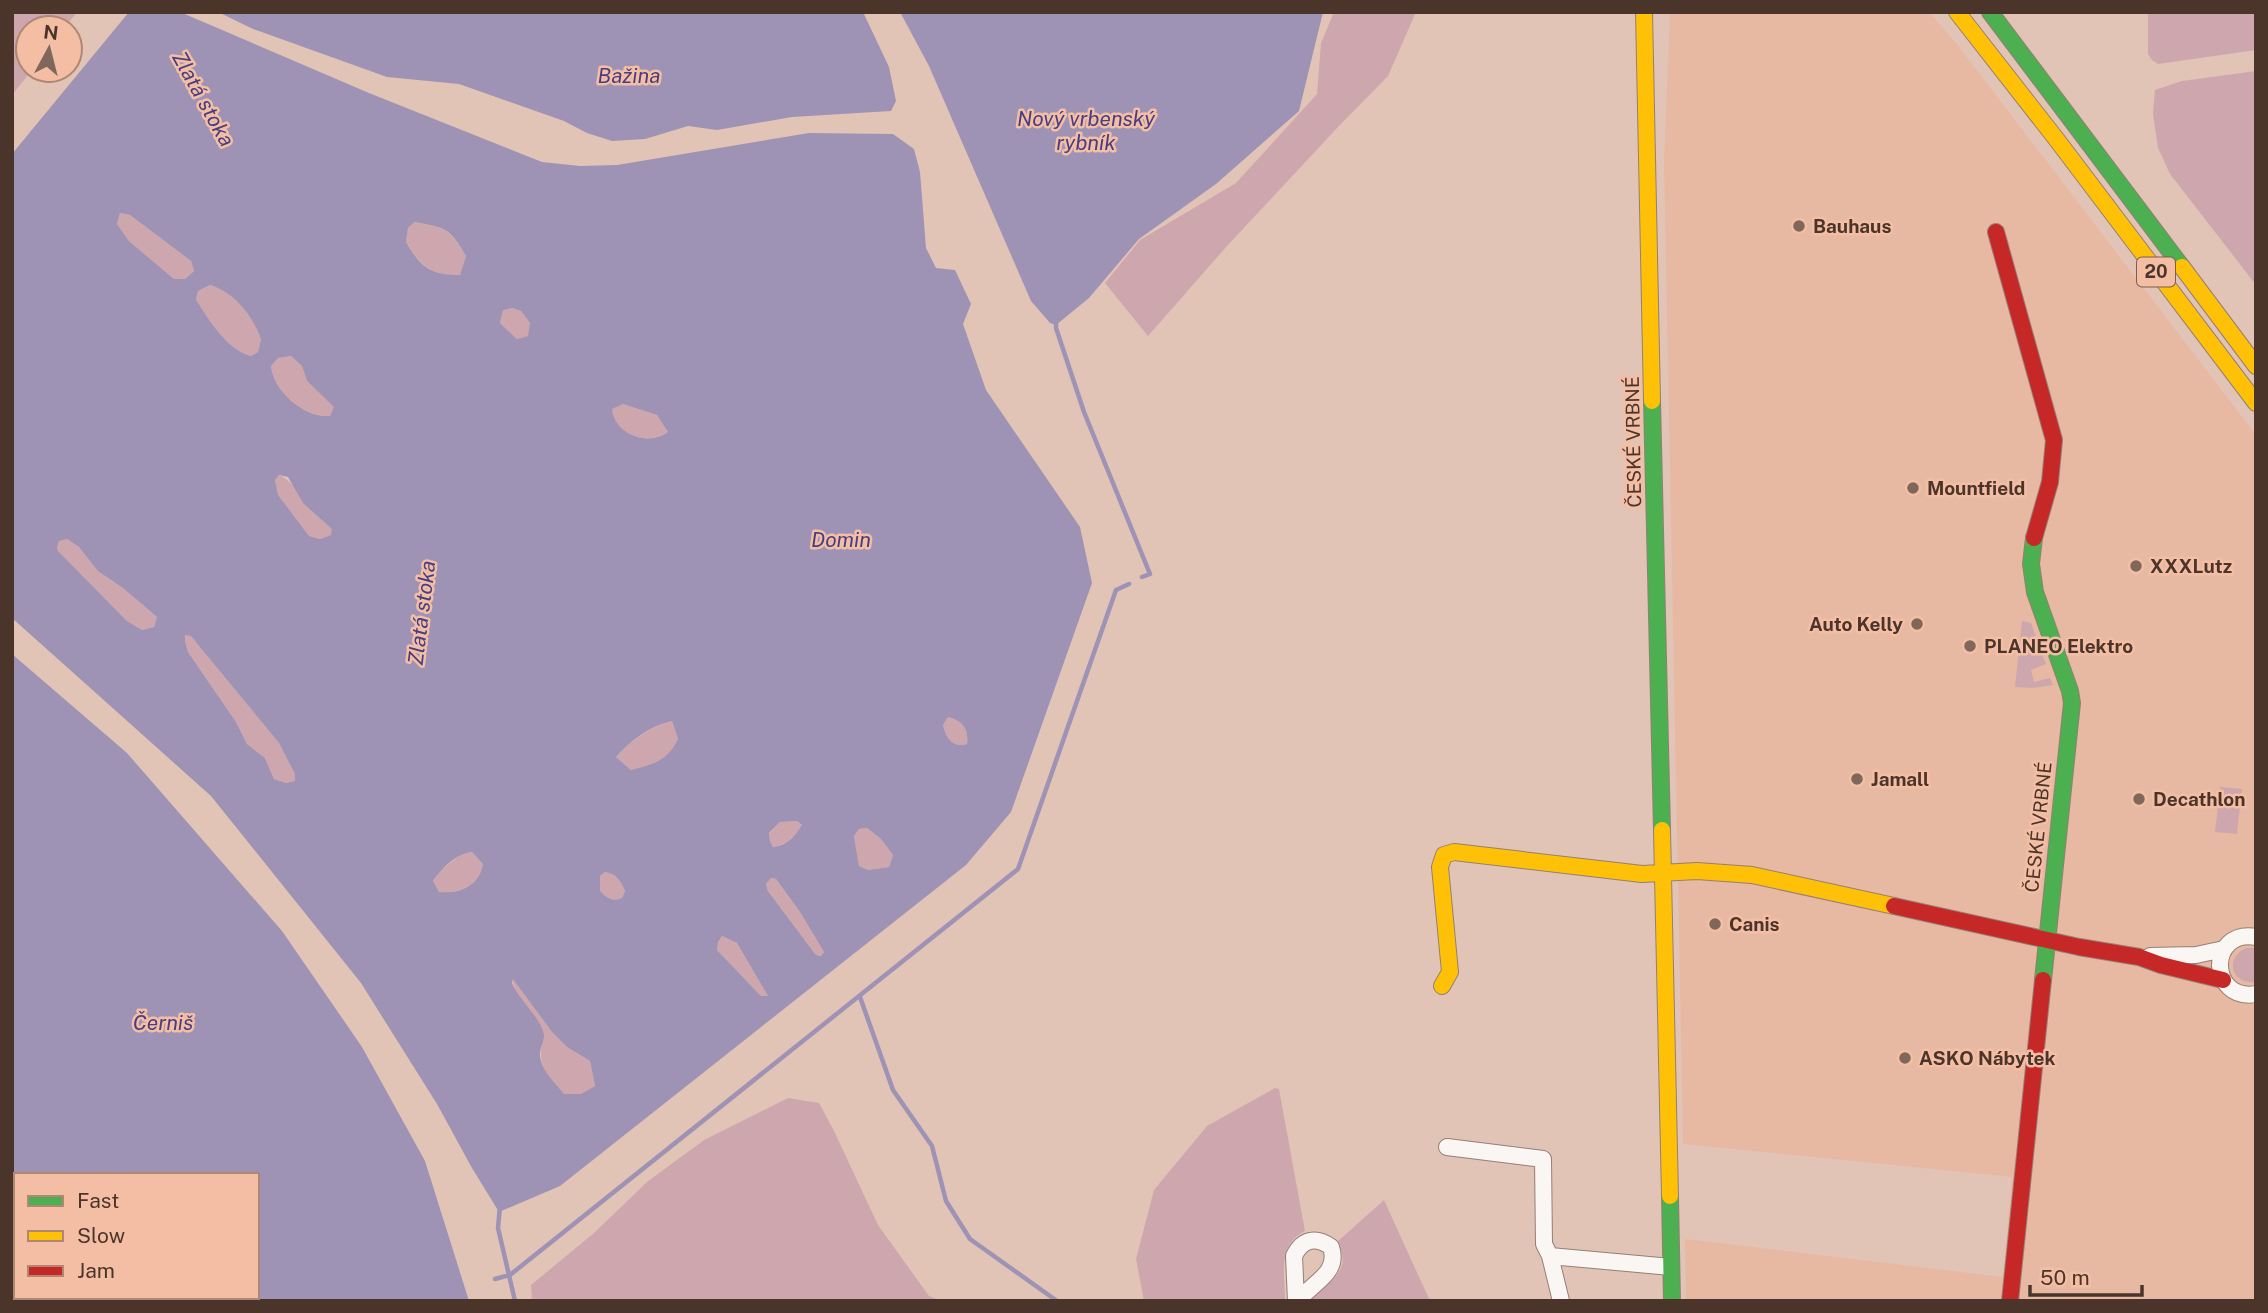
<svg xmlns="http://www.w3.org/2000/svg" width="2268" height="1313" font-family="'Public Sans',sans-serif">
  <style>
    .built { fill: #e7b9a3 }
    .green { fill: #cea7ae }
    .water { fill: #9e93b5; fill-rule: evenodd }
    .lines { fill: none; stroke-linecap: round; stroke-linejoin: round }
    .stream { stroke: #9e93b5; stroke-width: 4.5 }
    .street-casing { stroke: #957f75; stroke-width: 18 }
    .fast-casing { stroke: #957f75; stroke-width: 18 }
    .slow-casing { stroke: #957f75; stroke-width: 18 }
    .jam-casing { stroke: #957f75; stroke-width: 18 }
    .street { stroke: #faf6f4; stroke-width: 16 }
    .fast { stroke: #4caf50; stroke-width: 16 }
    .slow { stroke: #ffc107; stroke-width: 16 }
    .jam { stroke: #c62828; stroke-width: 16 }
    .poi-dot { fill: #80675c; stroke: #f3bea4; stroke-width: 2.5 }
    .labels { text-anchor: middle; stroke-width: 5; stroke-linejoin: round; paint-order: stroke }
    .shield { fill: #f3bea4; stroke: #7d5e4f; stroke-width: 2 }
    .shield-label { font-size: 18px; font-weight: bold; fill: #4b352b }
    .poi-label { font-size: 19px; font-weight: bold; fill: #4b352b; stroke: #f3bea4; text-anchor: start }
    .street-label { font-size: 19px; fill: #4b352b; stroke: #f3bea4 }
    .water-label { font-size: 21px; font-style: italic; fill: #473d82; stroke: #f3bea4 }
  </style>
  <rect width="100%" height="100%" fill="#e1c4b6"/>
  <!-- built -->
  <path class="built" d="M1670 12H1929L1956 43 2256 435V1301H1686L1685 1239 2003 1277 2012 1177 1683 1144 1664 160Z"/>
  <!-- green -->
  <path class="green" d="M12 12H77L64 28H28V70H32L12 95Z
    M1334 12H1416L1388 76 1338 127 1227 246 1148 336 1105 283 1140 240 1236 183 1317 94 1321 43Z
    M2148 12H2256V50L2158 64 2152 60 2148 54Z
    M2256 71V285L2170 174 2158 148 2153 114 2155 90 2182 81Z
    M120 213 130 215 191 261 194 271 185 279H174L129 241 117 224Z
    M413 222C446 228 448 227 466 256L460 276C430 274 422 267 406 242L408 228Z
    M210 285C235 293 252 315 261 339L258 352 251 356C226 349 210 321 196 301L198 291Z
    M512 308 521 311 530 323 529 336 517 339 500 323 503 309Z
    M291 356 302 366 307 381 335 407 330 416C303 417 275 393 271 366L278 358Z
    M623 404 657 415 668 432C648 447 614 434 611 409Z
    M279 475C292 479 321 517 333 529L332 535 320 539 309 536 277 495 275 480Z
    M67 539 79 547 99 571 123 588 157 617 154 627 142 630 127 621 58 551 57 547 59 540Z
    M2022 621 2031 623 2046 664 2031 670 2034 682 2050 678 2053 685 2033 688 2015 687Z
    M185 635 191 636 199 646 279 743 296 774 295 781 286 783 274 779 265 758 247 744 236 722 188 652 185 641Z
    M948 717C962 720 969 729 967 744 952 748 946 738 943 725Z
    M672 721 678 739C667 761 654 764 631 770L616 757C632 740 649 727 672 721Z
    M2220 787 2242 789 2237 834 2215 832Z
    M797 821 802 825C794 837 788 844 773 847L770 841 769 834 780 822Z
    M867 828 881 839 893 855 889 867 868 870 859 866 854 836 859 829Z
    M464 852H472L483 864C479 886 460 893 439 893L433 881 439 872Z
    M605 872C617 874 620 880 625 891L622 898C612 902 607 898 600 891V876Z
    M771 878 776 879 800 912 824 952 821 956 816 955 768 891 766 884Z
    M722 936 737 943 768 996 765 997 761 996 717 950 718 942Z
    M2246 948H2256V982C2231 985 2224 958 2246 948Z
    M513 978 552 1032 567 1047 590 1061 595 1086 581 1094H564C544 1069 537 1069 543 1035 535 1022 511 993 513 978Z
    M1275 1088 1279 1089 1305 1231C1277 1244 1285 1275 1285 1301H1144L1136 1259 1154 1190 1207 1126Z
    M788 1098 819 1103 834 1131 878 1225 929 1296 941 1301H532L531 1285 594 1233 647 1182 704 1140Z
    M1384 1200 1430 1301H1309C1326 1283 1355 1272 1337 1242Z"/>
  <!-- water -->
  <path class="water" d="M129 12H180L369 93 542 162 580 166 617 165 809 133 893 134 914 149 920 172 926 248 936 268 955 270 971 304 963 324 986 390 1080 527 1092 583 1011 812 966 865 560 1186 499 1212 472 1168 437 1104 361 983 211 796 12 618V154ZM120 213 130 215 191 261 194 271 185 279H174L129 241 117 224ZM414 222C446 228 449 227 466 256L460 275C430 275 421 267 406 242L408 228ZM210 285C235 293 252 315 261 339L258 352 251 356C226 349 210 321 196 300L198 291ZM512 308 521 311 530 323 528 336 517 339 500 323 503 310ZM291 356 302 366 307 381 334 407 330 416C304 418 274 392 271 366L278 358ZM623 404 657 415 668 432C648 447 614 434 612 409ZM279 475 288 477 303 503 332 529 331 535 320 539 309 536 278 495 275 480ZM67 539 79 547 98 571 123 588 157 617 154 627 142 630 127 621 58 551 57 547 59 541ZM185 635 191 636 199 646 279 743 295 774V781L286 783 274 779 265 758 247 744 236 722 188 652 185 641ZM948 717C962 720 969 729 967 744 952 748 946 738 943 725ZM672 721 678 739C667 761 654 764 631 770L616 757C631 740 650 726 672 721ZM797 821 802 825C794 837 788 845 773 847L770 841 769 833 780 822ZM867 828 881 839 893 855 889 867 868 870 859 866 854 836 859 829ZM472 852 483 864C479 886 460 894 439 892L433 881C441 869 457 853 472 852ZM605 872C617 874 620 880 625 891L622 898C612 902 607 898 600 891V876ZM771 878 776 879 800 912 824 952 821 956 816 955 768 891 766 884ZM722 936 737 943 768 996H761L717 950 718 942ZM513 979 552 1032 567 1047 590 1061 595 1086 581 1094H564C554 1081 539 1069 540 1052 541 1047 544 1040 544 1035 541 1018 519 1000 512 983Z
    M218 12H863L889 67 896 101 891 111 792 117 717 130 688 126 645 139 612 141 587 133 564 121 459 84 387 77 253 29Z
    M900 12H1323L1299 111 1216 184 1139 239 1089 298 1056 325 1050 323 1031 301 929 66Z
    M12 654 127 753 282 931 362 1047 425 1161 469 1301H12ZM16 1175H257V1297H16Z"/>
  <g class="lines">
    <!-- stream -->
    <path class="stream" d="M1056 321V328L1084 412 1150 574 1142 577
      M860 997 893 1090 932 1146 946 1201 970 1239 1057 1301
      M500 1206 498 1228 515 1301
      M495 1279 510 1275 1018 869 1116 590 1129 584"/>
    <defs>
      <path id="street" d="M2256 937C2207 929 2209 1002 2256 994
        M2150 956 2196 955 2224 949
        M1447 1147 1543 1159 1544 1244 1550 1256 1561 1301
        M1550 1256 1671 1267
        M1296 1301 1294 1256C1302 1239 1316 1236 1331 1247 1340 1274 1311 1283 1298 1301"/>
      <path id="fast" d="M1990 12 2182 267
        M1652 401 1662 830
        M2034 538 2031 564 2035 592 2070 691 2072 703 2043 980
        M1670 1196 1672 1301"/>
      <path id="slow" d="M1644 12 1652 401
        M1957 12 2057 140 2256 403
        M2182 267 2256 366
        M1662 830 1670 1196
        M1442 986 1450 972 1440 867 1444 855 1454 852 1642 874 1697 871 1752 875 1894 906"/>
      <path id="jam" d="M1996 232 2054 440 2050 482 2034 538
        M1894 906 2079 947 2139 957 2161 965 2223 980
        M2010 1301 2043 980"/>
    </defs>
    <!-- street casing -->
    <use href="#street" class="street-casing"/>
    <!-- fast casing -->
    <use href="#fast" class="fast-casing"/>
    <!-- slow casing -->
    <use href="#slow" class="slow-casing"/>
    <!-- jam casing -->
    <use href="#jam" class="jam-casing"/>
    <!-- street -->
    <use href="#street" class="street"/>
    <!-- fast -->
    <use href="#fast" class="fast"/>
    <!-- slow -->
    <use href="#slow" class="slow"/>
    <!-- jam -->
    <use href="#jam" class="jam"/>
  </g>
  <!-- markers -->
  <g class="poi-dot">
    <circle cx="1799" cy="226" r="7"/>
    <circle cx="1913" cy="488" r="7"/>
    <circle cx="2136" cy="566" r="7"/>
    <circle cx="1917" cy="624" r="7"/>
    <circle cx="1970" cy="646" r="7"/>
    <circle cx="1857" cy="779" r="7"/>
    <circle cx="2139" cy="799" r="7"/>
    <circle cx="1715" cy="924" r="7"/>
    <circle cx="1905" cy="1058" r="7"/>
  </g>
  <g class="labels">
    <!-- shield labels -->
    <rect class="shield" x="2137" y="257.5" width="38" height="29" rx="5"/>
    <g class="shield-label">
      <text x="2156" y="278">20</text>
    </g>
    <!-- poi labels -->
    <g class="poi-label">
      <text x="1813" y="233">Bauhaus</text>
      <text x="1927" y="495">Mountfield</text>
      <text x="2150" y="573">XXXLutz</text>
      <text x="1903" y="631" text-anchor="end">Auto Kelly</text>
      <text x="1984" y="653">PLANEO Elektro</text>
      <text x="1871" y="786">Jamall</text>
      <text x="2153" y="806">Decathlon</text>
      <text x="1729" y="931">Canis</text>
      <text x="1919" y="1065">ASKO Nábytek</text>
    </g>
    <!-- street labels -->
    <g class="street-label">
      <text transform="translate(1633 442) rotate(-91)" y="7">ČESKÉ VRBNÉ</text>
      <text transform="translate(2038 827) rotate(-84)" y="7">ČESKÉ VRBNÉ</text>
    </g>
    <!-- water labels -->
    <g class="water-label">
      <text x="629" y="83">Bažina</text>
      <text transform="translate(203 99) rotate(61)" y="7">Zlatá stoka</text>
      <text x="1086" y="126">Nový vrbenský<tspan x="1086" dy="24">rybník</tspan></text>
      <text x="841" y="547">Domin</text>
      <text transform="translate(422 613) rotate(-83)" y="7">Zlatá stoka</text>
      <text x="163" y="1030">Černiš</text>
    </g>
  </g>
  <!-- border -->
  <rect width="2268" height="1313" fill="none" stroke="#4b352b" stroke-width="28"/>
  <!-- legend -->
  <rect x="14" y="1173" width="245" height="126" fill="#f3bea4" stroke="#b08774" stroke-width="2"/>
  <rect x="28" y="1196" width="35" height="10" fill="#4caf50" stroke="#b08774" stroke-width="2"/>
  <text x="77" y="1208" font-size="21" fill="#4b352b">Fast</text>
  <rect x="28" y="1231" width="35" height="10" fill="#ffc107" stroke="#b08774" stroke-width="2"/>
  <text x="77" y="1243" font-size="21" fill="#4b352b">Slow</text>
  <rect x="28" y="1266" width="35" height="10" fill="#c62828" stroke="#b08774" stroke-width="2"/>
  <text x="77" y="1278" font-size="21" fill="#4b352b">Jam</text>
  <!-- north arrow -->
  <g transform="translate(49 49) rotate(7)"><circle r="33" fill="#f3bea4" stroke="#b08774" stroke-width="2"/>
  <path d="M0-5L12 26L0 18L-12 26Z" fill="#80675c"/>
  <text y="-10" font-size="19" font-weight="bold" text-anchor="middle" fill="#4b352b">N</text>
  </g>
  <!-- scale -->
  <path d="M2030 1285v10h112v-10" fill="none" stroke="#4b352b" stroke-width="3.5"/>
  <text x="2040" y="1285" font-size="21" fill="#4b352b" stroke="#f3bea4" stroke-width="5" paint-order="stroke">50 m</text>
</svg>
